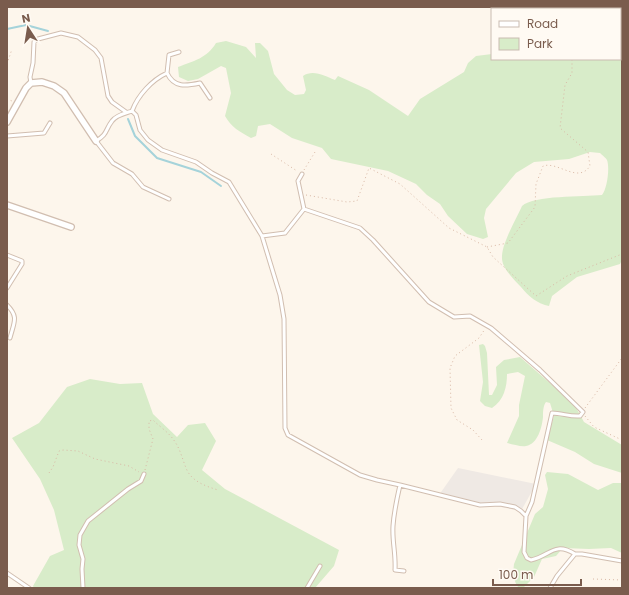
<svg xmlns="http://www.w3.org/2000/svg" width="629" height="595" font-family="Poppins,sans-serif">
  <style>
    .industrial { fill: #efe9e4 }
    .green { fill: #d8ecc9 }
    .lines { fill: none; stroke-linecap: round; stroke-linejoin: round }
    .stream { stroke: #a5d3da; stroke-width: 2 }
    .lane-casing { stroke: #d1beb0; stroke-width: 5 }
    .street-casing { stroke: #d1beb0; stroke-width: 8 }
    .path { stroke: #d9b8a5; stroke-width: 1; stroke-dasharray: 1 3; stroke-linecap: butt }
    .lane { stroke: #fff; stroke-width: 3 }
    .street { stroke: #fff; stroke-width: 5.5 }
  </style>
  <rect width="100%" height="100%" fill="#fdf6ec"/>
  <!-- industrial -->
  <path class="industrial" d="M458 468 536 484 521 511 439 495Z"/>
  <!-- green -->
  <path class="green" d="M620 31H622V260L620 264 577 277 552 296 549 306C538 304 528 296 521 287 515 280 503 270 502 259 501 244 516 220 522 206 534 195 583 197 602 195 607 189 610 168 607 160 606 158 602 155 600 153L590 152 569 159 534 162 516 173 486 209 484 218 488 237 483 239 467 234 448 216 440 204 427 195 416 184 388 171 331 159 322 148 292 138 270 124 258 126 256 136 251 138C240 132 231 127 225 116L231 93 226 68 221 66 198 79 188 81 179 77 178 67C194 61 207 58 216 43L226 41 246 47 256 58 255 43H260L268 51 274 74 287 90 295 95 304 94 306 90 303 76C313 69 325 76 335 80L338 76 369 90 408 116 420 99 464 72 468 63 476 56 492 54V59H620Z
    M483 344 485 346 487 353 489 395H492L497 385 496 367 504 360 520 357 574 404 584 422 622 445V473L594 464 575 452 547 440 554 416 550 403 546 402C543 406 543 412 543 417 542 427 538 444 526 446 521 447 512 444 507 443L519 416V405L525 376 518 372 507 374C507 387 504 400 492 408L485 406 480 401 483 382 479 345Z
    M90 379 120 384 142 383 153 414 177 437 188 425 205 423 216 441 202 470 225 489 339 550 334 566 315 588H34L33 586 50 556 64 550 54 510 40 479 12 438 39 423 67 387Z
    M547 472 568 474 598 490 613 483H622V553L611 548 589 549 563 548 556 556 542 559 534 577 523 588H519C513 581 513 572 514 564L535 514 543 507 548 489 545 475Z"/>
  <g class="lines">
    <!-- stream -->
    <path class="stream" d="M7 29 26 25 48 31
      M128 119 135 136 157 158 201 172 221 186"/>
    <defs>
      <path id="lane" d="M167 73 169 55 179 52
        M31 83 30 77 33 63 34 42 38 39 61 33 78 37 95 50 101 58 108 96 112 102 126 112
        M132 111C138 95 152 80 167 73 174 88 186 86 200 83L210 98
        M7 136 44 133 50 123
        M169 199 143 187 132 174 113 163 96 141C108 134 105 130 112 121 116 115 126 113 132 111L136 115 140 130 148 140 162 150 196 162 212 173 229 182 262 236 280 295 284 319 285 428 288 435 360 475 377 480 400 485 480 505 500 504 515 507 521 511 526 516 524 552 527 558 531 560C550 556 554 541 575 554
        M304 209 360 228 373 240 429 302 454 317 470 316 491 328 540 370 583 412 580 416C570 417 562 413 552 413L532 502 526 516
        M262 236 285 233 304 209 298 181 302 174
        M7 255 22 261V264L7 288
        M7 305C19 317 14 322 10 338
        M400 485C397 498 394 512 393 526 392 541 396 554 395 570L404 571
        M7 573 29 588
        M83 588 82 569 83 559 79 545 80 535 88 521 128 489 141 481 144 474
        M307 588 320 566
        M550 588 557 576 575 554H582L622 561"/>
      <path id="street" d="M7 122 26 88 31 83 42 82 54 86 64 93 96 141
        M7 205 71 227"/>
    </defs>
    <!-- lane casing -->
    <use href="#lane" class="lane-casing"/>
    <!-- street casing -->
    <use href="#street" class="street-casing"/>
    <!-- path -->
    <path class="path" d="M620 33H622
      M620 37 622 39
      M7 64 12 49
      M7 99 12 101
      M271 154 297 171
      M304 170 315 152
      M306 195 347 202 357 201 369 168 400 184 449 228 487 247 493 257 536 296 567 276 622 254
      M487 247 508 243 535 207 536 184 543 166C558 161 578 184 590 166L588 152 560 128 565 85 572 73V59
      M585 408 622 358
      M585 416 594 427 622 440
      M482 440 473 430 457 420 451 408 450 368 455 356 479 338 485 329
      M145 470 153 439 149 429V421L153 420C159 426 168 432 173 439 180 448 182 458 186 468 191 481 205 486 218 490
      M49 473 53 467 59 451 63 450 78 451 95 459 129 466 139 472
      M593 579 622 580"/>
    <!-- lane -->
    <use href="#lane" class="lane"/>
    <!-- street -->
    <use href="#street" class="street"/>
  </g>
  <!-- border -->
  <rect width="629" height="595" fill="none" stroke="#7a5c4d" stroke-width="16"/>
  <!-- legend -->
  <rect x="491" y="8" width="130" height="52" fill="#fffaf3" stroke="#cabbb1"/>
  <rect x="499" y="21" width="20" height="6" fill="#ffffff" stroke="#cabbb1"/>
  <text x="527" y="28" font-size="12" fill="#7a5c4d">Road</text>
  <rect x="499" y="38" width="20" height="12" fill="#d8ecc9" stroke="#cabbb1"/>
  <text x="527" y="48" font-size="12" fill="#7a5c4d">Park</text>
  <!-- north arrow -->
  <g transform="translate(28 28) rotate(348)" stroke="#fffaf3" stroke-width="3" paint-order="stroke">
  <path d="M0-3L7 15L0 10L-7 15Z" fill="#7a5c4d"/>
  <text y="-6" font-size="11" font-weight="bold" text-anchor="middle" fill="#7a5c4d">N</text>
  </g>
  <!-- scale -->
  <path d="M493 579v6h88v-6" fill="none" stroke="#7a5c4d" stroke-width="2"/>
  <text x="499" y="579" font-size="12" fill="#7a5c4d" stroke="#fffaf3" stroke-width="3" paint-order="stroke">100 m</text>
</svg>
